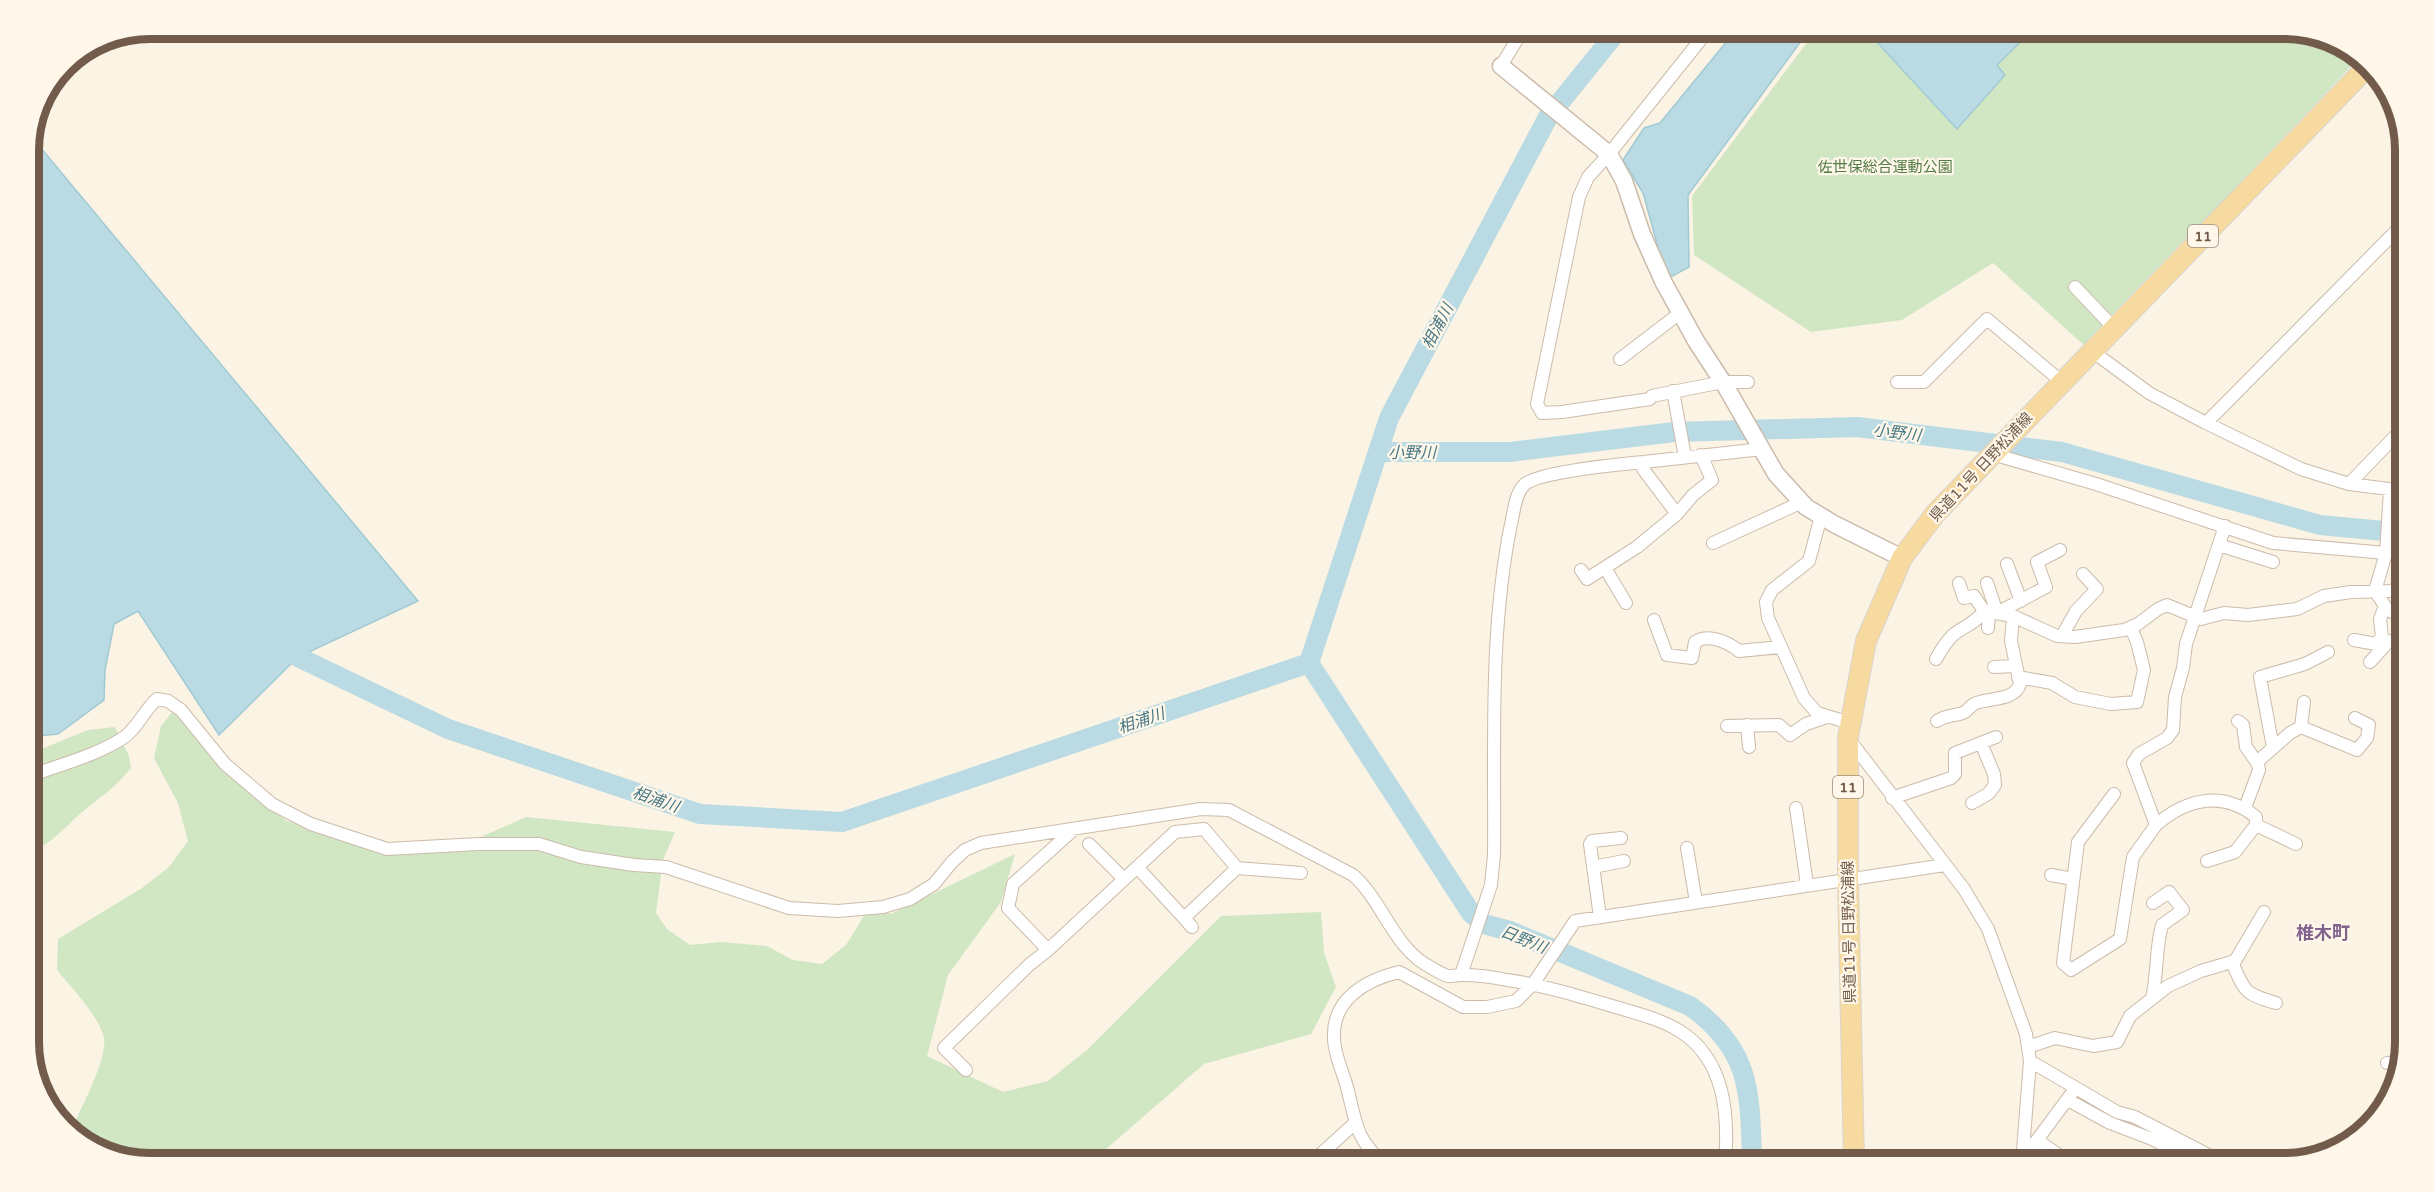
<svg xmlns="http://www.w3.org/2000/svg" width="2434" height="1192" font-family="'Varela Round','Noto Sans JP',sans-serif">
  <style>
    .green { fill: #d1e7c4 }
    .water { fill: #badbe3; stroke: #a1cad4; stroke-width: 1.5 }
    .lines { fill: none; stroke-linecap: round; stroke-linejoin: round }
    .river { stroke: #badbe3; stroke-width: 20 }
    .minor-casing { stroke: #ccbbab; stroke-width: 14 }
    .tertiary-casing { stroke: #ccbbab; stroke-width: 19 }
    .primary-casing { stroke: #dad4d0; stroke-width: 22 }
    .minor { stroke: #fff; stroke-width: 12 }
    .tertiary { stroke: #fff; stroke-width: 16 }
    .primary { stroke: #f6daa0; stroke-width: 20 }
    .labels { text-anchor: middle; stroke-width: 4.5; stroke-linejoin: round; paint-order: stroke }
    .shield { fill: #fef7ea; stroke: #9c8a7b; stroke-width: 1.5 }
    .shield-label { font-size: 14px; font-weight: bold; fill: #725b4b }
    .park-label { font-size: 15px; fill: #547c47; stroke: #fef7ea }
    .street-label { font-size: 15px; fill: #725b4b; stroke: #fef7ea }
    .water-label { font-size: 16px; font-style: italic; fill: #477784; stroke: #fef7ea }
    .quarter-label { font-size: 18px; font-weight: bold; fill: #81638e; stroke: #fef7ea }
    .rim { fill: none; stroke: #725b4b; stroke-width: 8 }
  </style>
  <rect width="100%" height="100%" fill="#fbf3e4"/>
  <!-- green -->
  <path class="green" d="M1817 29H2284L2337 41 2358 59 2086 347 1993 263 1902 320 1811 332 1694 255 1692 196Z
    M173 711 218 750 249 793 287 821 359 844H465L526 817 675 832 663 860 656 913 667 929 690 945 721 942 767 946 793 960 822 964 846 945 870 906 891 914 1015 854 1001 902 948 975 927 1056 1003 1092 1048 1081 1087 1050 1221 916 1321 912 1324 953 1336 987 1311 1034 1204 1064 1090 1163H150L97 1151 72 1129C80 1109 111 1054 103 1034 94 1010 73 990 57 970L58 939 142 888 169 867 188 841 178 803 154 758 161 726Z
    M115 727 129 756 131 768C116 786 105 794 87 808 67 824 53 844 29 853V754L88 730Z"/>
  <!-- water -->
  <path class="water" d="M1737 29H1810L1688 195 1689 267 1667 279 1643 193 1623 160 1644 128 1660 123Z
    M1874 29V28L2034 29 1997 65 2005 75 1957 129 1874 39Z
    M30 135 418 601 298 657 219 735 138 611 114 624 105 670 104 700 58 734 36 736 29 741V143Z"/>
  <g class="lines">
    <!-- river -->
    <path class="river" d="M1378 452H1510L1674 432 1857 427 2062 452 2320 525 2405 533
      M298 657 448 729 700 814 842 822 1309 663 1389 418 1548 117 1620 28
      M1309 663 1471 913 1484 924 1510 931 1690 1006C1752 1050 1750 1094 1752 1163"/>
    <defs>
      <path id="minor" d="M1710 28 1609 154 1588 177 1579 197 1537 404 1542 413 1562 412 1650 399 1652 396 1723 382H1748
        M1501 66 1524 28
        M2075 287 2114 328
        M2092 351 2149 393 2206 423 2301 469 2349 484 2405 491
        M1620 359 1680 313
        M1897 382H1924L1987 319 2062 382
        M1673 391 1685 457
        M2206 423 2405 222
        M1992 454 2096 484 2273 543 2386 553
        M2349 484 2405 426
        M2390 490 2386 553 2375 591 2387 609 2405 620
        M1677 514 1693 495 1712 480 1701 455
        M1821 516 1809 561 1772 590 1766 602 1768 618 1804 698 1817 713 1850 723
        M1713 543 1802 502
        M2219 545 2273 562
        M2007 564 2021 601
        M1605 568 1626 603
        M1581 570 1587 579 1637 547 1677 514 1643 469 1644 462 1762 449
        M1959 583 1964 598 1974 596 1984 611
        M1987 583 1997 613 2046 587 2037 562 2060 550
        M1654 620 1667 655 1692 658 1695 642C1708 633 1728 642 1739 651L1781 647
        M1988 628 1989 612
        M2062 636 2076 611 2097 589 2083 574
        M2354 640 2376 644 2382 637 2380 619 2385 606
        M1936 659C1941 650 1946 642 1953 635 1964 626 1976 623 1984 611L2013 616 2057 636 2075 637 2124 630 2138 624 2158 609 2167 605 2201 619 2224 613 2248 615 2297 609 2324 596 2351 592 2390 591 2405 587
        M2370 662 2389 641
        M1994 667 2015 666
        M2018 677 2052 683 2075 697 2111 704 2137 702 2144 670 2137 642 2131 628
        M1937 721C1946 715 1953 716 1963 713 1968 711 1970 706 1974 704 1988 697 2014 702 2020 684L2011 641 2013 616
        M2238 721 2243 725 2246 747 2258 764 2259 770 2245 808
        M1747 725 1749 747
        M1727 726 1779 725 1790 735 1806 724 1827 717
        M2301 727 2304 702
        M1848 738 1964 889 1988 929 2026 1034 2030 1061 2022 1163
        M2273 748 2260 677 2305 664 2328 652
        M2257 762 2290 733 2301 727 2357 750 2367 738 2369 725 2355 718
        M29 780 33 775C62 764 97 755 123 738 137 729 144 710 157 699L168 701 181 710 225 764 272 804 311 824 387 849 478 844H539L581 857 634 865 666 867 789 908 838 911 883 907 910 899 934 884 952 862 965 850 981 843 1201 809 1229 810 1353 875C1383 901 1394 950 1432 968 1437 971 1443 975 1448 976 1453 976 1458 975 1462 975 1477 975 1493 977 1507 980 1542 985 1575 995 1609 1005 1631 1012 1658 1018 1678 1030 1725 1058 1729 1114 1725 1163
        M2114 794 2078 842 2063 963 2071 970 2120 939 2133 857 2156 825 2133 763 2139 754 2167 738 2173 730 2175 697 2183 668 2186 644 2225 526
        M1892 798 1951 778 1955 774V753L1996 737
        M1972 803 1988 794 1995 785 1994 774 1981 743
        M1796 808 1807 885
        M2156 825C2186 799 2222 790 2256 817V825L2296 844
        M1089 844 1124 879
        M1687 848 1696 902
        M2207 861 2235 852 2256 825
        M1137 867 1184 918
        M1593 867 1624 861
        M2051 875 2073 879
        M1600 917 1590 844 1592 841 1621 838
        M1192 927 1184 918 1237 868
        M1048 950 1175 832 1204 829 1237 868 1301 873
        M2232 962C2245 992 2244 994 2276 1003
        M1461 975 1491 885 1494 855C1495 745 1489 632 1511 524 1514 512 1515 494 1524 485 1537 472 1622 464 1644 462
        M2152 998C2158 972 2155 951 2162 925L2183 910 2169 892 2153 903
        M2028 1047 2055 1038 2093 1046 2117 1042 2130 1016 2168 986 2201 971 2235 961 2264 912
        M2030 1061 2117 1112 2135 1117 2224 1163
        M2387 1063 2401 1062
        M966 1070 944 1048 1029 965 1048 950 1008 908 1013 884 1072 831
        M2068 1100 2110 1123 2152 1139 2179 1153 2172 1163
        M2037 1140 2072 1093
        M2032 1146 2037 1140 2070 1163
        M1311 1163 1355 1123
        M1384 1163C1357 1141 1356 1124 1348 1091 1344 1074 1334 1055 1334 1038 1332 999 1366 980 1399 972L1463 1007H1487L1516 1001 1533 984 1575 921 1945 865"/>
      <path id="tertiary" d="M1501 66 1609 154 1624 181 1642 234 1664 283 1696 341 1726 387 1776 474 1806 507 1834 524 1902 558"/>
      <path id="primary" d="M1854 1163 1848 880V737L1866 641 1902 558 1935 514 2367 67"/>
    </defs>
    <!-- minor casing -->
    <use href="#minor" class="minor-casing"/>
    <!-- tertiary casing -->
    <use href="#tertiary" class="tertiary-casing"/>
    <!-- primary casing -->
    <use href="#primary" class="primary-casing"/>
    <!-- minor -->
    <use href="#minor" class="minor"/>
    <!-- tertiary -->
    <use href="#tertiary" class="tertiary"/>
    <!-- primary -->
    <use href="#primary" class="primary"/>
  </g>
  <g class="labels">
    <!-- shield labels -->
    <g class="shield">
      <rect x="2188" y="225" width="30" height="22" rx="4.5"/>
      <rect x="1833" y="776" width="30" height="22" rx="4.5"/>
    </g>
    <g class="shield-label">
      <text x="2203" y="241">11</text>
      <text x="1848" y="792">11</text>
    </g>
    <!-- park labels -->
    <g class="park-label">
      <text x="1885" y="172">佐世保総合運動公園</text>
    </g>
    <!-- street labels -->
    <g class="street-label">
      <text transform="translate(1981 467) rotate(-47)" y="5">県道11号 日野松浦線</text>
      <text transform="translate(1849 932) rotate(-91)" y="5">県道11号 日野松浦線</text>
    </g>
    <!-- water labels -->
    <g class="water-label">
      <text transform="translate(1437 326) rotate(-62)" y="6">相浦川</text>
      <text transform="translate(1897 432) rotate(7)" y="6">小野川</text>
      <text x="1412" y="458">小野川</text>
      <text transform="translate(1141 720) rotate(-19)" y="6">相浦川</text>
      <text transform="translate(656 799) rotate(19)" y="6">相浦川</text>
      <text transform="translate(1524 939) rotate(22)" y="6">日野川</text>
    </g>
    <!-- quarter labels -->
    <g class="quarter-label">
      <text x="2323" y="939">椎木町</text>
    </g>
  </g>
  <!-- crop -->
  <path d="M0 0H2434V1192H0ZM150 39H2284A111 111 0 0 1 2395 150V1042A111 111 0 0 1 2284 1153H150A111 111 0 0 1 39 1042V150A111 111 0 0 1 150 39Z" fill="#fef7ea" fill-rule="evenodd"/>
  <path class="rim" d="M150 39H2284A111 111 0 0 1 2395 150V1042A111 111 0 0 1 2284 1153H150A111 111 0 0 1 39 1042V150A111 111 0 0 1 150 39Z"/>
</svg>
